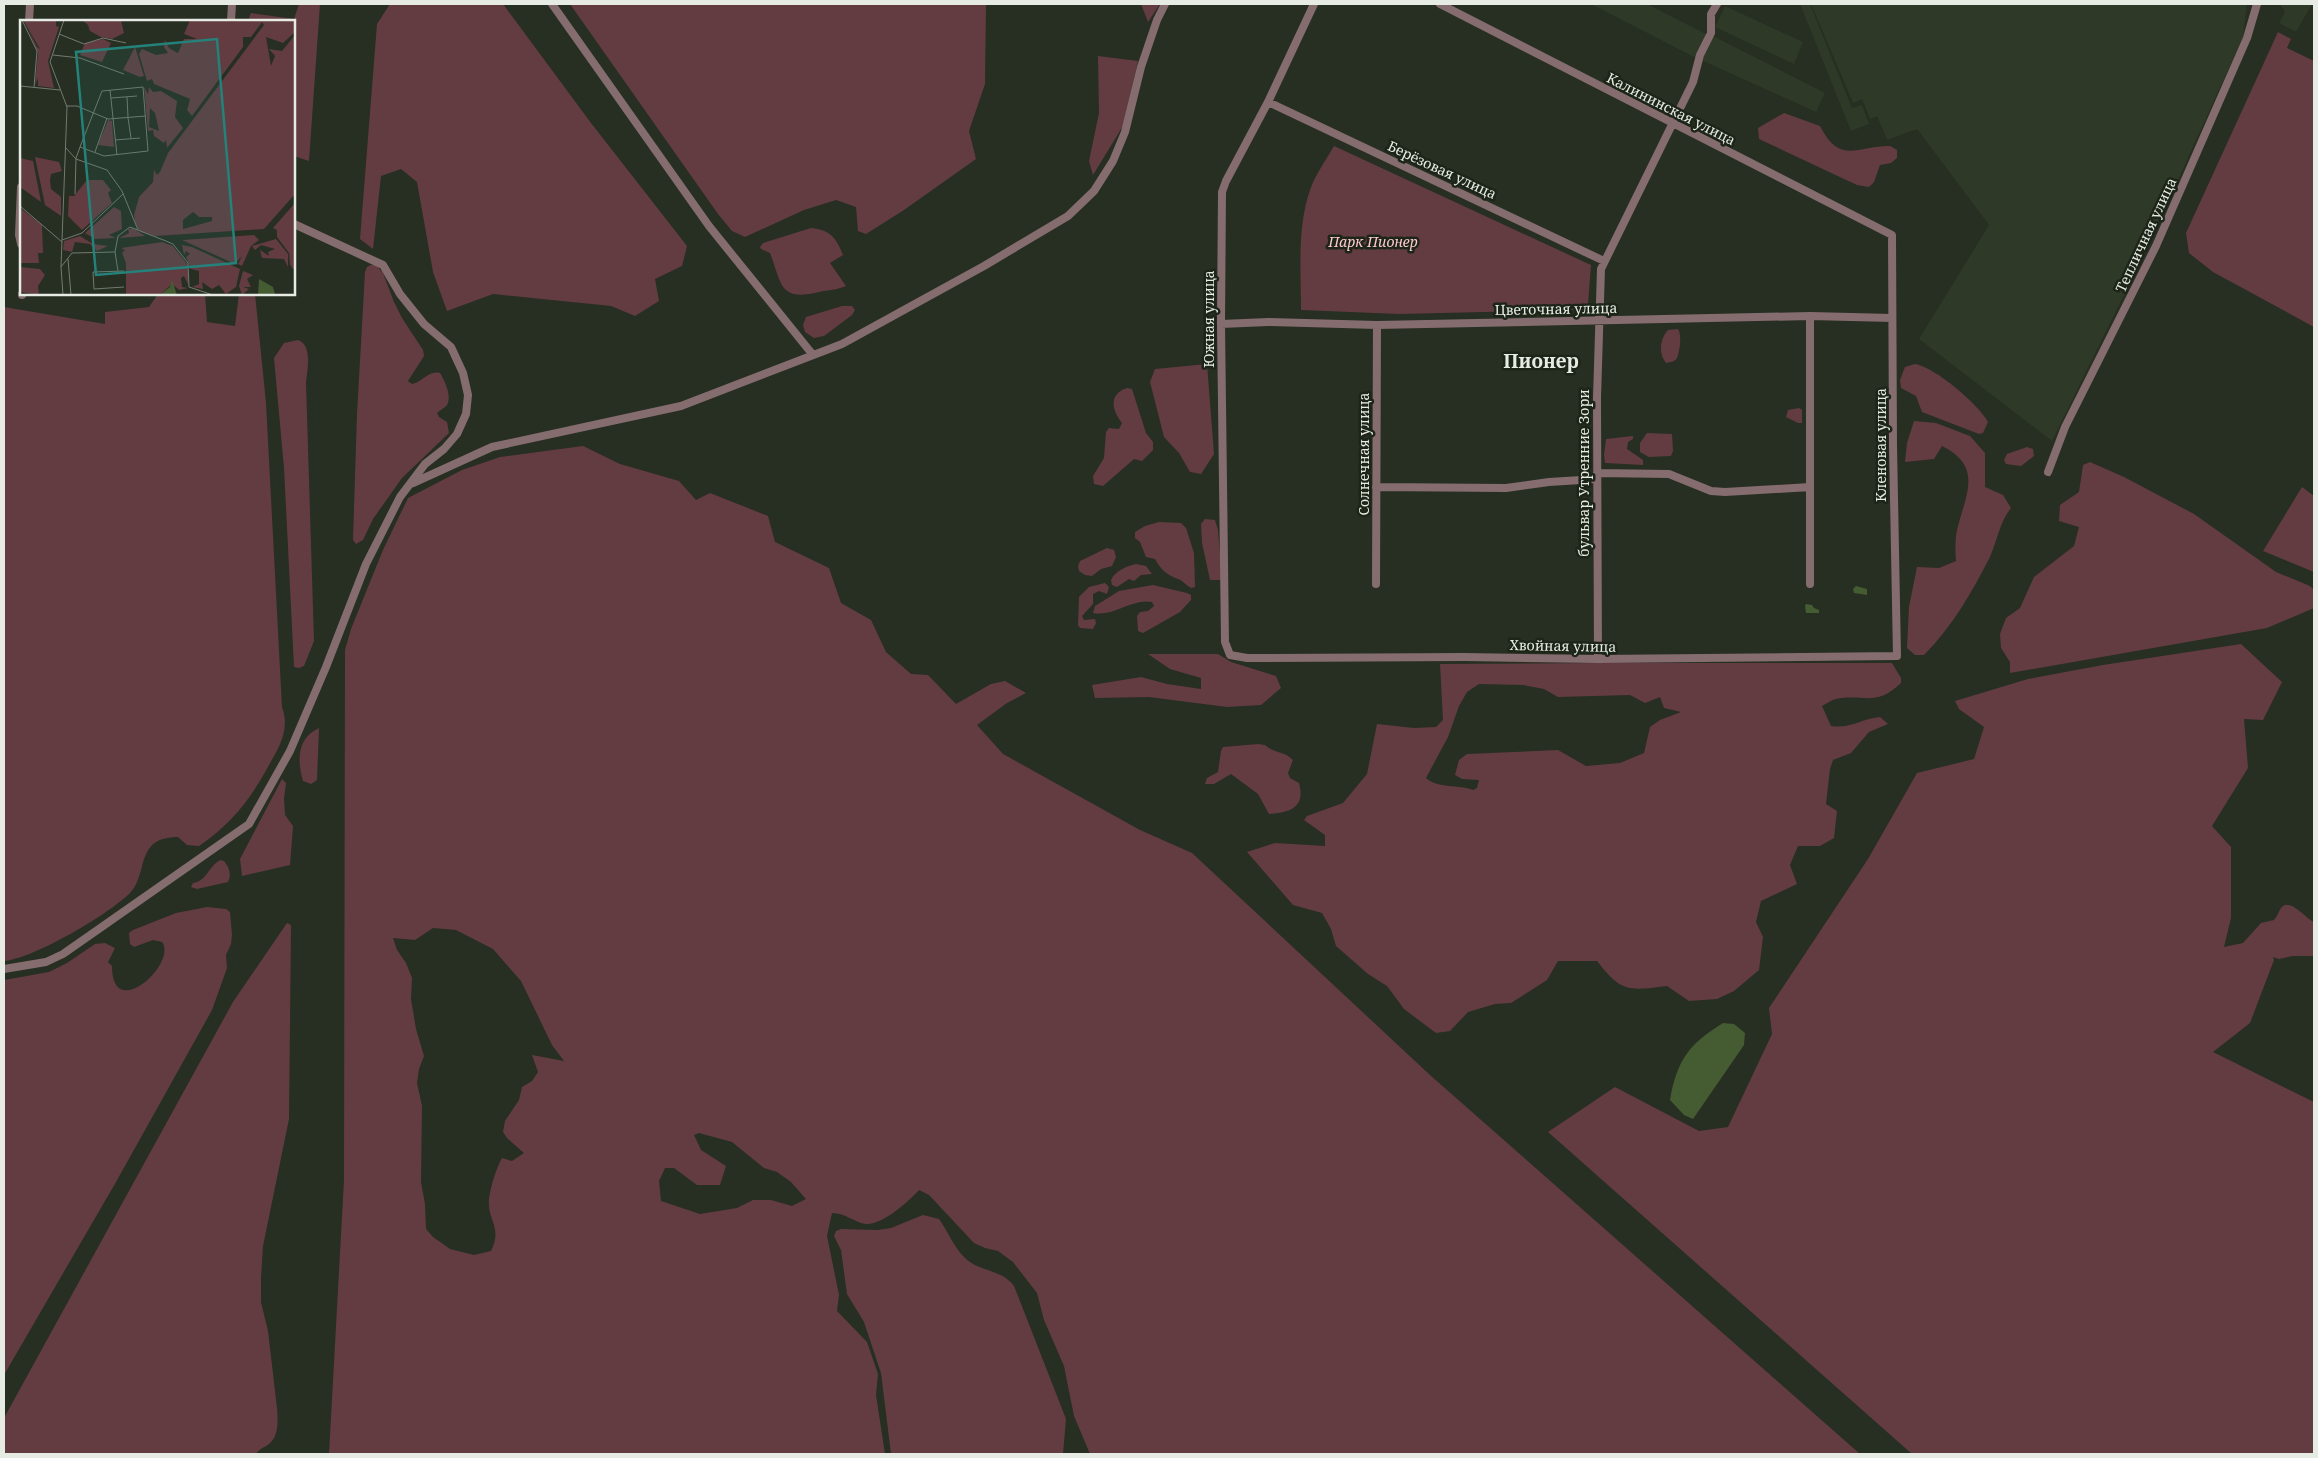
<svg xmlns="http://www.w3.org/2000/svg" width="2318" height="1458" font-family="'Noto Serif',serif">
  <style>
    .built { fill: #2f3927 }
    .green { fill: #633c41; fill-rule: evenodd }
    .water { fill: #455c32 }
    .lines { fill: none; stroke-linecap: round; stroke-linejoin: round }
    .street { stroke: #856c6f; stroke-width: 8 }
    .labels { text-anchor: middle; stroke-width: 5; stroke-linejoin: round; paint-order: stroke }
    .street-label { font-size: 14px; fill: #e6ebe3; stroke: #1d2518 }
    .park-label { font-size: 14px; font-style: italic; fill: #fdc8ce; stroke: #1d2518 }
    .district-label { font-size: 19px; font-weight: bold; fill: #e6ebe3; stroke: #1d2518 }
    .inset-road { fill: none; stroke: #737a6f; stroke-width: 1 }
    .view { fill: #24827a; fill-opacity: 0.15; stroke: #24827a; stroke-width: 2.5 }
    .inset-edge { fill: none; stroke: #e6ebe3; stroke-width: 2.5 }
  </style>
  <rect width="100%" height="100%" fill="#272e22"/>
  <!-- built -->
  <path class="built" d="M1591 4H1647L1708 35 1696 58Z
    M1800 4H1810L1852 108 1862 105 1869 124 1851 131Z
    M1811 4H2247L2243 37 2146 250 2052 441 1919 339 1989 225 1917 129 1887 140 1877 116 1870 119 1862 99 1853 103Z
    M2280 4H2312L2296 32 2279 23 2285 12Z
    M1725 6 1803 42 1794 64 1715 27Z
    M1713 36 1825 93 1816 112 1701 60Z"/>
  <!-- green -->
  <path class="green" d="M299 4H320L309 161 294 156V21H248L251 13 294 19Z
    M390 4H503L591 123 687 246 682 266 655 279 659 301 635 316 611 306 493 294 447 311 433 272 417 182 401 169 381 176 373 249 360 239 377 24Z
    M570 4H986L985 84 969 131 976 159 904 210 866 234 858 231 856 207 836 200 804 210 745 237 732 231 718 214Z
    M1141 4H1160L1148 22Z
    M2278 32 2291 39 2287 48 2314 61V327L2213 272 2189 253 2186 233Z
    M1098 56 1138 61 1123 126 1093 175 1089 161 1099 113Z
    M1784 113 1820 126C1840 165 1856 146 1890 146L1897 150V158L1891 163 1880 165 1874 182 1869 187 1857 185 1759 139 1758 128Z
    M1334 146 1591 265 1588 304 1572 310 1399 314 1301 310C1301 270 1297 228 1310 190 1315 175 1326 160 1334 146Z
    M811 228C830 230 836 237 843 255L830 263 846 286C837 290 828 290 819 292 779 302 782 284 770 253L761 249 760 247 763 243Z
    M371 265H376L383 273 394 302 402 318 423 350 424 356 408 381 412 384C423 382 428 370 440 373 445 381 452 396 447 405 445 408 440 410 437 413L439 417 447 422 449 433 402 478 373 519 363 540 356 544 353 540 357 414 365 272 367 267Z
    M158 294H205L207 322 235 326 239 294H255L266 403 282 707C290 729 280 746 269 765 250 800 232 823 199 846L187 845 178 837C134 837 149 874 130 893 109 914 33 959 4 961V307L105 324V312L149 307Z
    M842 306H852L855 310 852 315 824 336 814 338 805 332 803 325 806 317Z
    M1678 329C1682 335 1680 351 1677 358 1675 362 1670 362 1666 363 1658 353 1660 339 1668 330Z
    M298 340C313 345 307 371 306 383L314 641 304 666 299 668 294 667 284 468 274 358 284 343Z
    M1207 364 1214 454 1201 474 1190 472 1179 453 1164 437 1150 382 1155 369Z
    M1915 364C1935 367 1979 405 1988 422L1983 433 1979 434 1922 412 1916 396 1901 388 1900 380 1905 367Z
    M1127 388 1132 389 1146 433 1153 442V450L1142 461 1134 459 1103 486 1094 484 1093 476 1104 458 1106 432 1109 428 1119 429 1122 423C1111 409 1109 394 1127 388Z
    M1799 408 1802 410V423H1798L1786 417 1788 410Z
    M1914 421 1936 423 1970 436 1985 453V487L2003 495 2011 508C2000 521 1997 541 1990 557 1972 592 1952 627 1924 655H1915L1907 648 1909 607 1917 567 1939 568 1956 561C1955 550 1955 537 1958 526 1967 492 1982 466 1942 446L1934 459 1905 462 1907 443Z
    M1647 433 1672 434 1673 451 1671 456 1649 457 1640 452V443Z
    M1633 436V439L1628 442 1627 449 1643 460V465L1605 463 1604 455 1606 439Z
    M583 446 620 464 679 481 696 500 710 493 768 516 775 542 829 568 841 603 871 620 886 652 911 674 928 675 956 704 991 684 1005 681 1026 693 1007 703 977 725 1003 754 1140 830 1192 853 1430 1075 1860 1454H1090L1074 1416 1064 1366 1044 1320 1037 1293 1013 1262 998 1251 985 1248 974 1243 929 1195 919 1190C909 1201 883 1225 866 1224 855 1223 846 1213 832 1213L827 1236 839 1295 837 1311 867 1342 878 1374 876 1395 885 1454H329L344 1180 345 650 351 629 383 550 408 498 462 470 500 457ZM433 928 456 930 493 949 521 981 552 1045 564 1061 532 1055 538 1072 532 1081 522 1087 519 1100 505 1121 503 1132 507 1138 524 1153 512 1161 502 1158C496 1169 491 1185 489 1199 487 1221 503 1227 491 1251L474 1255 450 1249 433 1237 426 1229 425 1204 421 1182 422 1106 417 1083 419 1069 424 1056 416 1029 411 999 412 978 406 963 397 950 393 938 415 940ZM699 1133 732 1142 764 1168 777 1172 791 1182 806 1199 792 1206 771 1200H753L737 1208 700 1214 661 1201 659 1181 665 1168H674L697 1185H720L726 1166 701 1150 694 1135Z
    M2027 447 2033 449 2034 456 2021 466 2006 464 2004 460 2007 454Z
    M2090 462 2124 477 2194 514 2276 572 2310 586 2314 590V608L2267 628 2010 673V662L2001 648 2000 634 2006 618 2020 608 2034 577 2074 546 2079 527 2059 521 2060 505 2079 492 2083 465Z
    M2302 487 2314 496V572L2263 551Z
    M1205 519 1215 520 1218 530 1222 580H1210L1202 543 1201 524Z
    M1159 522 1181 523 1186 528 1194 553 1195 587 1191 588C1187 586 1182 580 1178 579 1167 575 1161 570 1155 559L1146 557 1140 542 1135 538V532L1145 526Z
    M1107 548 1114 550 1116 557 1112 566 1101 569 1092 576 1085 575 1079 571 1078 566 1080 561Z
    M1136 564 1146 566 1152 574 1141 575 1134 581 1129 579 1117 587 1112 585 1111 580C1115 571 1127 566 1136 564Z
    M1105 583 1109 587 1107 594 1099 591 1093 594V604L1082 616 1084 620 1095 619 1096 623 1093 629 1080 628 1078 625 1079 597 1089 587Z
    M1153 585 1187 593 1191 595V600L1180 612 1143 633 1138 631 1137 616 1140 612 1148 611 1154 606 1152 602C1132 598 1114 617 1093 613L1095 606 1119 591Z
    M2241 644 2282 682 2263 720 2244 719 2248 768 2212 826 2231 847V918L2224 947 2243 943 2261 923 2274 920C2278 916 2279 909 2283 906 2292 900 2306 919 2314 922V956H2292L2279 959 2273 957 2274 960 2250 1023 2213 1052 2314 1102V1454H1912L1548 1132 1615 1087 1699 1131 1728 1127 1772 1034 1769 1008 1868 859 1917 773 1974 759 1984 727 1959 709 1955 701 2028 679 2103 665Z
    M1148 654H1218L1231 662 1276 676 1281 688 1261 705 1227 707 1149 697 1095 698 1092 685 1141 677 1167 684 1201 689V678L1170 669Z
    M1597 663H1892L1901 678V683C1875 708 1863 693 1836 699 1831 700 1826 704 1822 706L1831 726C1851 729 1860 719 1880 717L1888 724 1869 732 1851 753 1833 760 1830 769 1826 804 1837 811 1834 838 1820 846H1798L1790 865 1797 884 1761 901 1756 922 1763 937 1759 970 1734 991 1717 999 1689 1001 1667 986C1628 991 1621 992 1597 961H1558L1547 980 1511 1003 1495 1004 1468 1012 1450 1031 1436 1033 1404 1009 1387 986 1368 974 1336 946 1331 929 1322 913 1293 905 1247 852 1275 843 1325 846V835L1304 820 1307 816 1343 803 1367 774 1377 724 1414 728 1436 727 1443 720 1440 664ZM1479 684 1523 685 1544 689 1558 697 1630 695 1645 703 1660 697 1664 708 1681 712 1660 720 1650 727 1644 753 1620 763 1586 766 1558 750 1467 754 1459 760 1455 775 1462 779 1479 780 1477 788 1473 790C1457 784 1439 789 1426 778L1448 737 1459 706 1467 692Z
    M319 728 317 780 311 784 303 781C297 760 297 738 319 728Z
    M1258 744 1265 745C1273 753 1285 751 1293 760L1288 773 1290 778 1299 783C1306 808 1289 813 1269 814L1258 794 1231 774 1214 784H1205L1207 778 1218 772 1221 751 1223 747Z
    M282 779 286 783 284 799 285 815 293 826 290 865 242 876 240 859Z
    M220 860 224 861C229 867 232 874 228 882L197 889 191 887 193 883C207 881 208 867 220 860Z
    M207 907 226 909 230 912 232 935 231 944 226 955 227 968 212 1010 116 1182 4 1375V980L49 972 67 963 95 944 105 943 115 948 108 962 112 966C112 1024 178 963 162 942L153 940 134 947 130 944 129 933 133 930 176 913Z
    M287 923 291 925 289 1119 263 1246 261 1278V1302L268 1331 277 1408C278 1419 279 1437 269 1444 264 1448 260 1448 256 1454H4V1418L233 1002Z
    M923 1215 939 1219C948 1231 953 1246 964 1257 978 1272 1002 1269 1014 1286L1066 1419 1063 1454H891L881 1373 864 1322 847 1294 841 1250 834 1236 836 1231 841 1229 878 1230 891 1228Z"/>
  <!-- water -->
  <path class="water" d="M1856 586 1867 589V595L1854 593 1853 589Z
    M1806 604 1812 605 1814 608 1819 610V613H1806L1805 606Z
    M1723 1023 1734 1024 1745 1033 1744 1045 1693 1119 1684 1115 1670 1100C1677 1060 1689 1044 1723 1023Z"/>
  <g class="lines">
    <!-- street -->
    <path class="street" d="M552 4 709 226 813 355
      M1314 4 1268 102 1226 181 1222 192 1221 324 1225 642 1230 655 1247 658 1464 657 1598 659 1897 656 1893 445 1892 235 1440 4
      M29 21 30 4
      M231 21 232 4
      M1268 102 1604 261
      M21 187 19 235 21 244
      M22 295V294
      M1221 324 1268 322 1377 325 1810 316 1892 318
      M2048 472 2065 427 2156 246 2247 38 2257 4
      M1597 473 1669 474 1711 491 1725 492 1810 487
      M413 483 492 447 681 406 842 344 984 266 1068 216 1094 191 1113 161 1125 132 1141 67 1157 20 1165 4
      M1376 487 1506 488 1549 482 1597 479
      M1376 584 1377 325
      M1810 584V316
      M1598 659 1597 398 1601 269 1693 82 1700 55 1711 33V14L1717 4
      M4 969 46 962 63 954 249 824 290 751 326 667 366 564 400 497 425 464 444 449 457 434 466 414 468 395 463 373 451 347 424 324 400 294 383 265 294 224"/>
  </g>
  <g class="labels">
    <!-- street labels -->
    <g class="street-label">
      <text transform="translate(1671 109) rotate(27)" y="5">Калининская улица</text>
      <text transform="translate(1442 170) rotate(25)" y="5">Берёзовая улица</text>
      <text transform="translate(2146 235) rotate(-65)" y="5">Тепличная улица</text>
      <text transform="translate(1556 309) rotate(-1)" y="5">Цветочная улица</text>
      <text transform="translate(1209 319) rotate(-90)" y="5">Южная улица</text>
      <text transform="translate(1881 445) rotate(-90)" y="5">Кленовая улица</text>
      <text transform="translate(1364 454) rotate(-90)" y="5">Солнечная улица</text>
      <text transform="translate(1584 473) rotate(-90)" y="5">бульвар Утренние Зори</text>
      <text transform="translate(1563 646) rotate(1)" y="5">Хвойная улица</text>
    </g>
    <!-- park labels -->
    <g class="park-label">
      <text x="1373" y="247">Парк Пионер</text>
    </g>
    <!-- district labels -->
    <g class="district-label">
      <text x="1541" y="368">Пионер</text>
    </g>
  </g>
  <!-- overview -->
  <g transform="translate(20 20)">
    <rect width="275" height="275" fill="#272e22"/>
    <path d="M3 0H36V6L39 7 28 41 34 68 18 66V58L15 65 18 33 8 9 17 27 20 29ZM62 0H101L104 13 92 19 81 17 70 11 68 5ZM170 0H275V12L263 23 246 17 251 46 255 36 249 29 262 31 275 15V174L244 209 135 216 120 212 115 203 114 195 119 177 133 162 134 150 137 155 140 152 148 133 244 5 242 2 231 17H223V27L172 96 167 90 170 79 134 64 132 59 127 61 119 34 122 29 136 35 148 33 144 27 145 20 149 28 158 33 164 19H177L164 14ZM173 192 179 197H192V201L163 209V200ZM83 19 91 23 82 42 60 35 65 23ZM115 27 124 56 120 57 103 50ZM124 67 128 74 129 67 133 72 141 71 157 81 155 97 163 108 147 128 146 120 144 123 134 116 133 110 128 111ZM130 88 135 93 139 111 129 107ZM88 100 92 101 94 127 78 125ZM15 137 39 142 42 151 31 154 30 160 31 169 41 177V196L25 185ZM0 138 13 141 21 182 0 167ZM83 160 91 170 88 173 92 183 62 210 48 196 49 176H54L67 160ZM275 183V249H273L270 245 269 233 257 217V210L253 208ZM94 187 101 191 102 209 89 215 96 218 75 219 65 213ZM0 188 22 205 23 233H18L19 243H0ZM113 208 125 216 99 218 109 213 108 209ZM234 215 239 220 231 226 222 246 218 244 222 236 215 244 162 220ZM60 216 73 224 88 226 77 231 70 224 55 222 52 232 43 230 44 221ZM256 219 268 234V247L264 239 242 238 240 230 249 236 248 232 255 229 241 225 235 230 232 226ZM142 222 153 226 168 245V264L164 256 161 258 162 267 168 268 159 270 152 264 140 275H106V243L102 233 105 230 101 228ZM162 225 172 227 220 249 216 267 206 274 199 265 192 269 182 262 183 269 172 267 179 264V251L171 249 166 237 170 234 166 231 164 235ZM0 247 20 249 25 255 18 266 19 275 0 272ZM223 251 233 255 227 259 231 267H223L229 269 222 275 219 266Z" fill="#633c41" fill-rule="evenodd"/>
    <path d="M239 259 253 267 255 274 238 275ZM152 260 157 275H140L150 267Z" fill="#455c32"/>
    <path class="inset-road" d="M2 0 17 31 14 67M39 14 64 24 83 18 106 23M33 35 60 38 104 54M0 66 40 70M90 70 97 135M107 77 108 97M91 78 117 76M46 86H57L88 99 126 96M108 98 111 118M95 120 120 118M45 127 56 139 87 150 102 171 118 210M75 132 87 98M55 174 56 138 60 127 82 71 123 67 128 131 84 136 60 127M0 186 42 222M42 220 62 213 103 174M95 232 98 216 110 207 146 221 153 224 168 243 169 267 193 275M48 239 51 275M41 247 52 233 95 232 98 251M104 251 73 252 74 269 104 267M43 275 41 247 47 87 30 42 44 0"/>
    <path class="view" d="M197 19 216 243 76 255 56 32Z"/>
    <rect width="275" height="275" class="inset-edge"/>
  </g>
  <!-- border -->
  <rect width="2318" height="1458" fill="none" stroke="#e6ebe3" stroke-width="10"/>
</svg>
